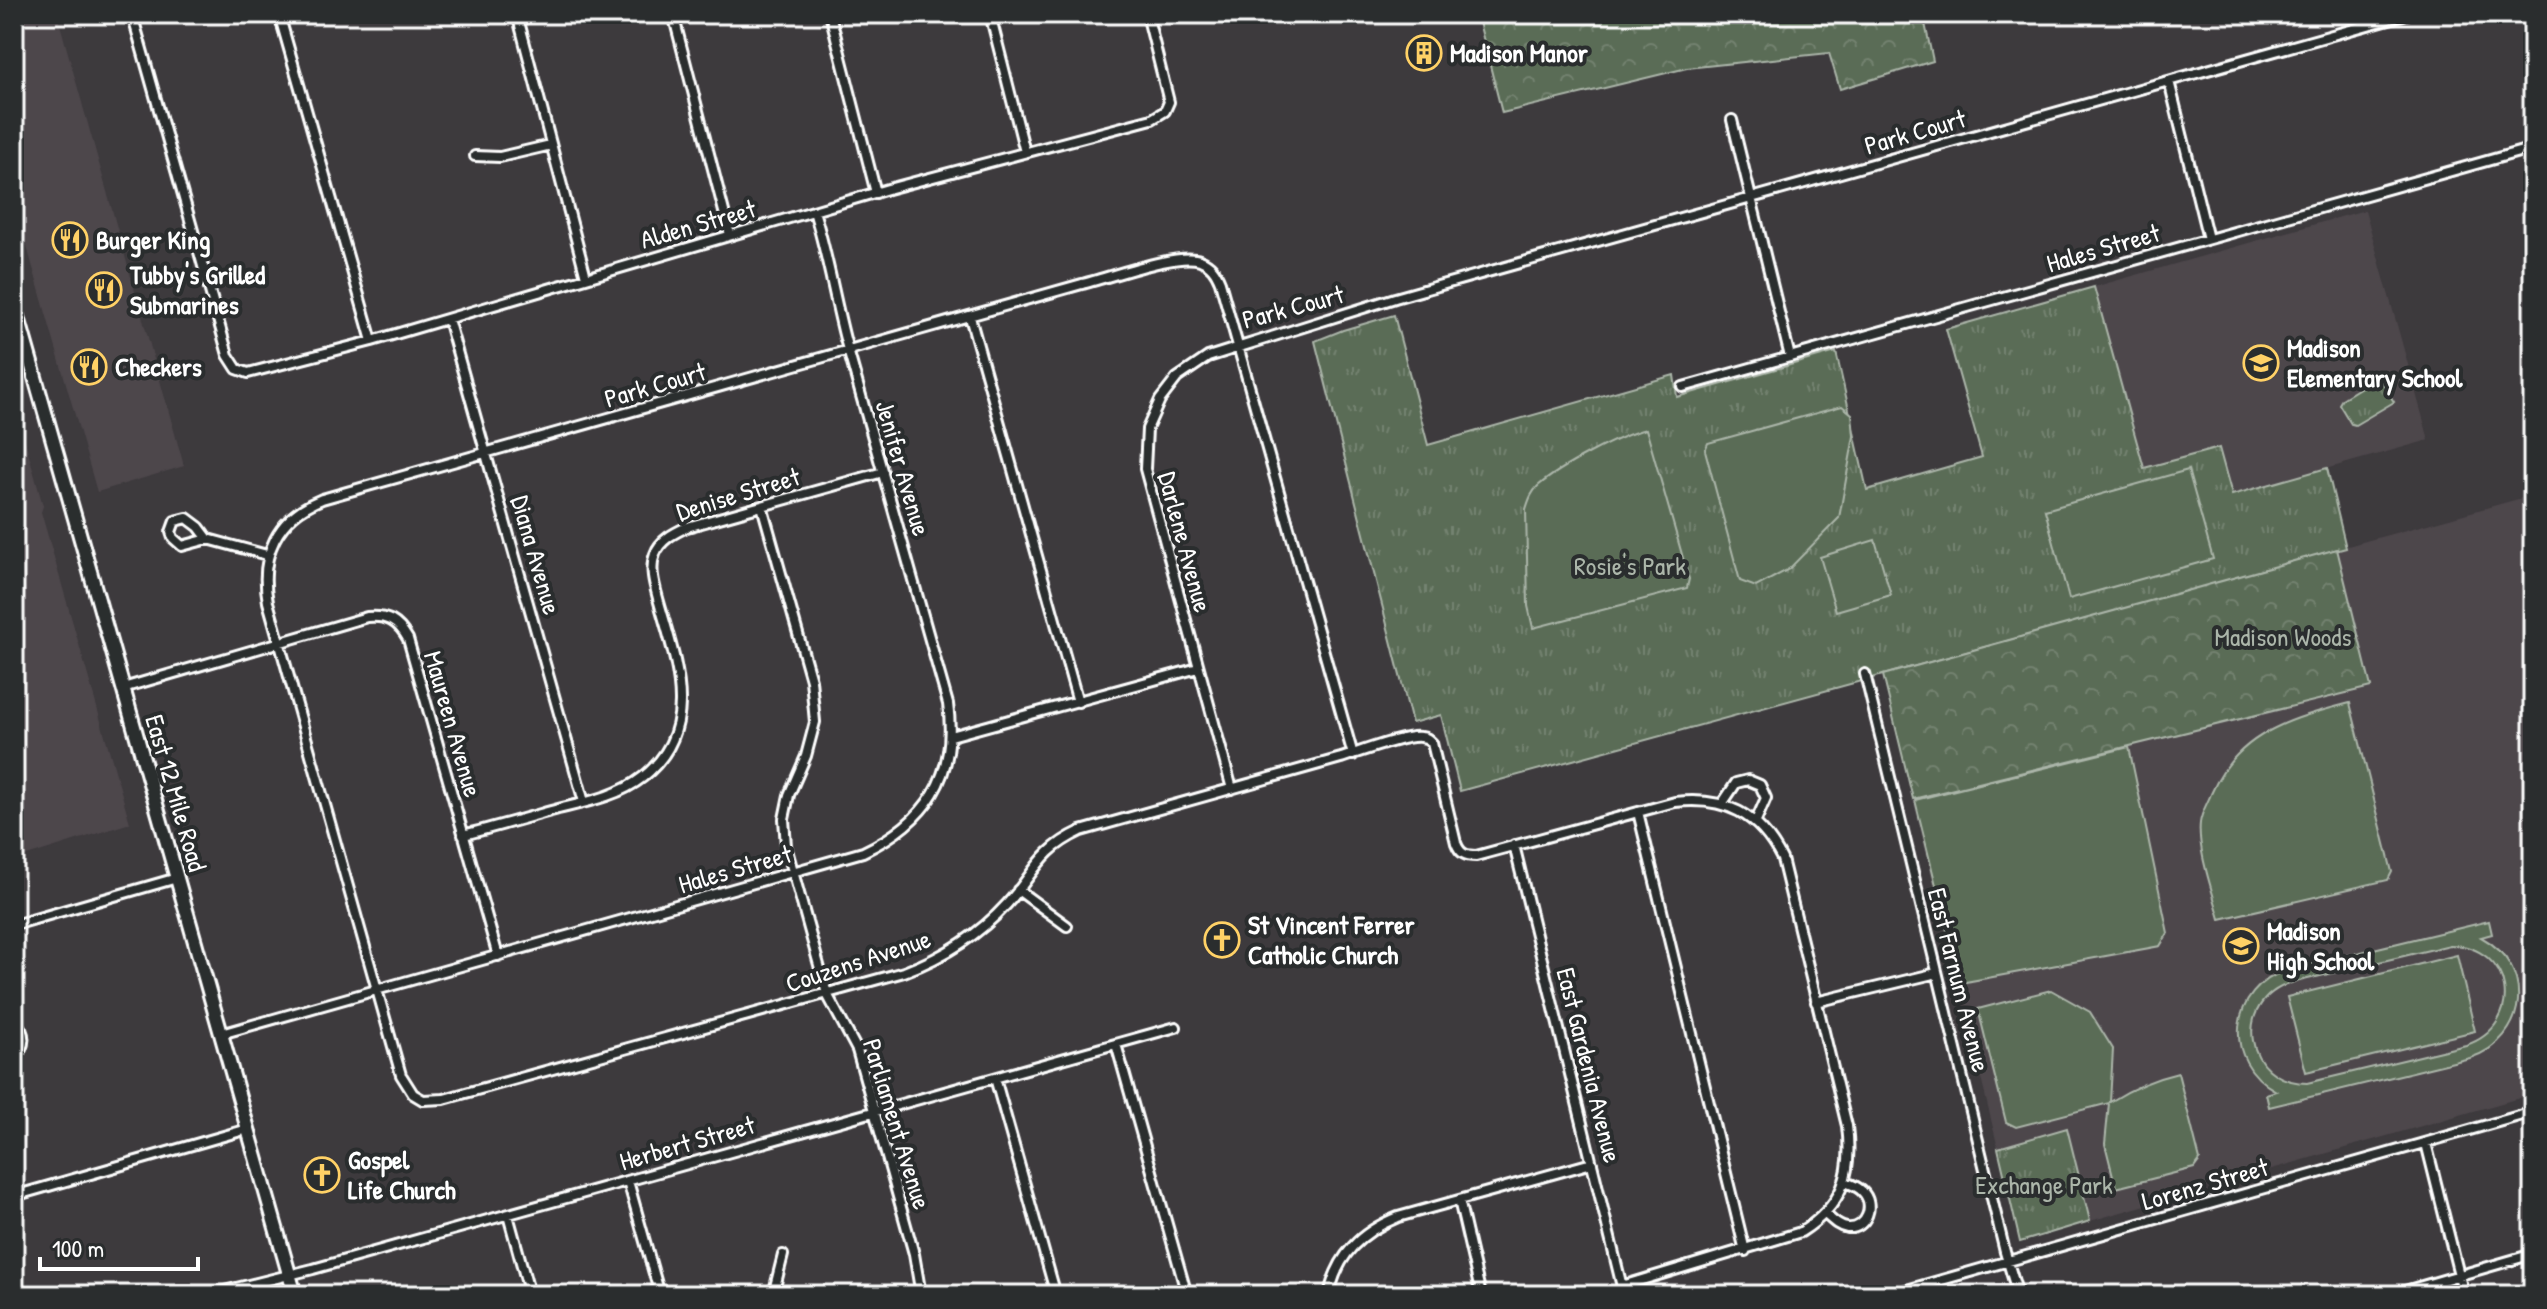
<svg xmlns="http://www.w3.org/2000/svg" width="2547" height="1309" font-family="'Patrick Hand',sans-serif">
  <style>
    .built { fill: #4e474c }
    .grass { fill: url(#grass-tufts); stroke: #acb6aa; stroke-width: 2 }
    .forest { fill: url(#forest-crowns); stroke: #acb6aa; stroke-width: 2 }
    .garden { fill: #5a6c56; stroke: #acb6aa; stroke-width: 2; fill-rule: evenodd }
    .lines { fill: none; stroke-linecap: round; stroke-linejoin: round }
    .minor-casing { stroke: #fff; stroke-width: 14 }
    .secondary-casing { stroke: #fff; stroke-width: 18 }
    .minor { stroke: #2a2d2e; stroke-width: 8 }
    .secondary { stroke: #2a2d2e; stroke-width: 12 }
    .labels { text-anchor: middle; stroke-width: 8; stroke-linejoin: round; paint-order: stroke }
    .poi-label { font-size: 26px; font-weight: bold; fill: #fff; stroke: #2a2d2e; text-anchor: start }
    .street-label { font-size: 26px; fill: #fff; stroke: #2a2d2e }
    .park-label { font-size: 26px; fill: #acb6aa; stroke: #2a2d2e }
  </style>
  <defs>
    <pattern id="grass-tufts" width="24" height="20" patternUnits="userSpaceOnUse" patternTransform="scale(2)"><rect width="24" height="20" fill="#5a6c56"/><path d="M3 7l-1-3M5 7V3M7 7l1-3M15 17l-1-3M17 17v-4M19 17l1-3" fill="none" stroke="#73826f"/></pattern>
    <pattern id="forest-crowns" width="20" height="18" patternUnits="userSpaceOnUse" patternTransform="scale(2)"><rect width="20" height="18" fill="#5a6c56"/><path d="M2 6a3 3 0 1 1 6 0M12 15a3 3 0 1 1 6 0" fill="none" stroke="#73826f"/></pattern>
  </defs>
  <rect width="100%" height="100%" fill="#3d3a3d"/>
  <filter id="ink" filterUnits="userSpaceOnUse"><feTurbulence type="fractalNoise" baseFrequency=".0125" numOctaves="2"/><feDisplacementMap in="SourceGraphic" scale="16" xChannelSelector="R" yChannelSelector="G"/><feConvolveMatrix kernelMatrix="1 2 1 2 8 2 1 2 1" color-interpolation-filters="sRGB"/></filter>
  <g filter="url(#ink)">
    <!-- built -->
    <path class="built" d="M14 14H57L184 466 97 492 14 201Z
      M2365 210 2429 440 2232 495 2144 469 2094 287Z
      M14 413 18 415 43 506 41 512 130 823 14 860Z
      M2533 495V1094L2090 1221 2067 1128 1998 1148 1913 799 2371 687 2337 549Z"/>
    <!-- grass -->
    <path class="grass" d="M2094 287 2144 468 2219 448 2232 495 2327 468 2346 548 1460 791 1441 715 1412 723 1315 341 1343 330 1394 315 1428 445 1674 375 1677 397 1836 352 1867 490 1982 457 1946 329Z
      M2376 378 2380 379 2394 402 2355 425 2351 424 2339 404 2342 399Z
      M2067 1128 2090 1221 2020 1242 1998 1148Z"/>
    <!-- forest -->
    <path class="forest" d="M1477 14H1923L1933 61 1840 89 1829 53 1687 68 1502 113Z
      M2337 549 2371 687 1913 799 1883 675Z"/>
    <!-- garden -->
    <path class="garden" d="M1842 406 1852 414 1854 436 1839 518 1789 569 1756 587 1740 581 1705 450 1708 443Z
      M1646 429 1689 579 1687 588 1533 628 1528 606 1526 509C1529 500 1531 493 1538 486 1560 467 1618 436 1646 429Z
      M2188 470 2213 559 2069 599 2045 510Z
      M1875 540 1891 595 1836 611 1820 557Z
      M2350 703 2392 872 2388 880 2220 919C2213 893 2197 849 2200 823 2201 813 2208 802 2211 794 2237 733 2292 718 2350 703Z
      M2129 747 2168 933 2160 946 1960 983 1915 800Z
      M2489 921 2492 934 2481 937C2536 967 2528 1039 2470 1058L2269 1107 2266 1094 2276 1091C2221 1061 2229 989 2287 970ZM2450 945C2513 945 2526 1025 2466 1045L2307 1083C2244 1083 2231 1002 2291 983Z
      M2457 955 2475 1031 2306 1072 2287 997Z
      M2051 990 2090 1012 2113 1049 2110 1102C2132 1088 2152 1079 2178 1073L2200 1160 2194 1168 2116 1188 2105 1144 2109 1103 2016 1127 2006 1122 1978 1009Z"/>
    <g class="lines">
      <defs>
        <path id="minor" d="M132 14 228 355 237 369 248 373 372 341 888 189 1152 119 1165 111 1169 102 1147 14
          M279 14 372 341
          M517 14 586 277
          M673 14 730 235
          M830 14 876 193
          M990 14 1025 152
          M2169 81 2208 239
          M1732 120 1790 357
          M475 156 500 157 551 145
          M970 317 1078 702
          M448 319 584 802
          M1683 387 2533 148
          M762 506 811 680 815 722 806 756 789 795 784 819 786 846 827 994 857 1050 914 1254 921 1295
          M208 539 182 546 173 538 171 532 175 521 187 518 199 527 208 539 267 555
          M1865 674 2005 1252 2018 1295
          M123 688 367 617C387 615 398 621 408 639L498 956
          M951 736 1198 668
          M1353 755 1220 282C1216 272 1211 264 1200 260 1177 252 1108 278 1082 284L322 499C277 517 259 555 268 602L401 1075 413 1094 423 1100 444 1099 904 972C944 957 978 936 1007 904 1036 872 1038 851 1081 831L1341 758C1357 753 1407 734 1421 737 1428 738 1428 739 1432 743L1456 843C1460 854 1466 856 1476 856L1675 802C1725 796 1759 814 1782 859L1847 1126C1853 1174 1843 1205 1801 1232L1622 1286
          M1232 789 1145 469 1147 429 1160 400 1177 378 1208 357 1395 298 2407 14
          M1722 804 1736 783 1748 780 1760 785 1766 798 1755 823
          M1638 812 1745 1251
          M463 835C495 827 526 818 558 809 587 802 619 796 643 777 703 729 676 663 659 602 655 587 649 569 655 554 660 540 674 533 687 527L883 472
          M1514 845 1624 1295
          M1018 890 1067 926
          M14 925 177 878
          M1816 1002 1937 973
          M14 1021C27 1032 26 1047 14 1058
          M221 1034 863 852C926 822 958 776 948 704L845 339C834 296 827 253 814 211
          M1116 1044 1187 1295
          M995 1078 1056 1295
          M2426 1143 2464 1295
          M628 1181 660 1295
          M14 1196 248 1129
          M1459 1200 1481 1295
          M1825 1214C1831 1219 1838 1227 1847 1228 1867 1230 1876 1204 1862 1191 1858 1187 1851 1184 1845 1182
          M508 1215 530 1295
          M208 1295 313 1269 1176 1027
          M773 1295 783 1255
          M1329 1295C1337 1255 1361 1232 1398 1217L1592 1163
          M1889 1295 2533 1112
          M2391 1295 2533 1254"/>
        <path id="secondary" d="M14 303 295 1295"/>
      </defs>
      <!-- minor casing -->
      <use href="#minor" class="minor-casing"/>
      <!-- secondary casing -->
      <use href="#secondary" class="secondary-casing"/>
      <!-- minor -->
      <use href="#minor" class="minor"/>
      <!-- secondary -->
      <use href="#secondary" class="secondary"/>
    </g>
  </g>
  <!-- icons -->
  <defs>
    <symbol id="building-ring" viewBox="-11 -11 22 22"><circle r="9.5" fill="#2a2d2e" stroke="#ffd166" stroke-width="1.5"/><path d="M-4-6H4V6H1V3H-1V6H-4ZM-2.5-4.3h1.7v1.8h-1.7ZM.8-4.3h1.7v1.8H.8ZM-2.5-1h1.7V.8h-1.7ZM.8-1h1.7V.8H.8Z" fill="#ffd166"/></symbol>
    <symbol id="restaurant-ring" viewBox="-11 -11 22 22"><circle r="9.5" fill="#2a2d2e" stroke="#ffd166" stroke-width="1.5"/><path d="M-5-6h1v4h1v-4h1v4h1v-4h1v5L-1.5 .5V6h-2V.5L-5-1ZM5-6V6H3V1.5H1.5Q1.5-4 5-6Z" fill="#ffd166"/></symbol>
    <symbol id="school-ring" viewBox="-11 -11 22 22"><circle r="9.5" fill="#2a2d2e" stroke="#ffd166" stroke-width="1.5"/><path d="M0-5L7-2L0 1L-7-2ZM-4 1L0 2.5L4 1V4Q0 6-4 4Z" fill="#ffd166"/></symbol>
    <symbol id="church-ring" viewBox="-11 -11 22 22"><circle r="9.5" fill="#2a2d2e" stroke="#ffd166" stroke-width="1.5"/><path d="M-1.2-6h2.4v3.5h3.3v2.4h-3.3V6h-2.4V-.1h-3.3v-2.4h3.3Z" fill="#ffd166"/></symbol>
  </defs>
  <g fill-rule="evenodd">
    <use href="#building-ring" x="1404" y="33" width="40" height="40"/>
    <use href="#restaurant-ring" x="50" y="220" width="40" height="40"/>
    <use href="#restaurant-ring" x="84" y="270" width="40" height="40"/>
    <use href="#school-ring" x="2241" y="343" width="40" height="40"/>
    <use href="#restaurant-ring" x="69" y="347" width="40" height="40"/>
    <use href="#church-ring" x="1202" y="920" width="40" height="40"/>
    <use href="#school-ring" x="2221" y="926" width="40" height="40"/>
    <use href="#church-ring" x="302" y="1155" width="40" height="40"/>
  </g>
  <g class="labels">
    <!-- poi labels -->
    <g class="poi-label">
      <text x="1450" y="62">Madison Manor</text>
      <text x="96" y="249">Burger King</text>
      <text x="130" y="284">Tubby's Grilled<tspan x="130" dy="30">Submarines</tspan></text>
      <text x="2287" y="357">Madison<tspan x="2287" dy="30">Elementary School</tspan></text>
      <text x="115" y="376">Checkers</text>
      <text x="1248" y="934">St Vincent Ferrer<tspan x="1248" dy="30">Catholic Church</tspan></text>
      <text x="2267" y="940">Madison<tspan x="2267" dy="30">High School</tspan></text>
      <text x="348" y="1169">Gospel<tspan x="348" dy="30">Life Church</tspan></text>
    </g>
    <!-- street labels -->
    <g class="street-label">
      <text transform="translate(1915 132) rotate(-16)" y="9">Park Court</text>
      <text transform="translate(698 224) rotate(-16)" y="9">Alden Street</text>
      <text transform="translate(2103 248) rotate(-16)" y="9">Hales Street</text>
      <text transform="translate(1293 307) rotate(-15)" y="9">Park Court</text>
      <text transform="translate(655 385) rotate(-16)" y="9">Park Court</text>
      <text transform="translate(903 468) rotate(74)" y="9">Jenifer Avenue</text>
      <text transform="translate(738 494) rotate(-17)" y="9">Denise Street</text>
      <text transform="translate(1185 542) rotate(75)" y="9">Darlene Avenue</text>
      <text transform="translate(536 555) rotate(74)" y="9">Diana Avenue</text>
      <text transform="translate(453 724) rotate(74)" y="9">Maureen Avenue</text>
      <text transform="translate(176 793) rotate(74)" y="9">East 12 Mile Road</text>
      <text transform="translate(735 869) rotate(-16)" y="9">Hales Street</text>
      <text transform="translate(858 961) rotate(-18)" y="9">Couzens Avenue</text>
      <text transform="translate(1959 980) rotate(76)" y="9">East Farnum Avenue</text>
      <text transform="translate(1589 1065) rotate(76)" y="9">East Gardenia Avenue</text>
      <text transform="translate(897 1124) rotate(73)" y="9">Parliament Avenue</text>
      <text transform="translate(687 1143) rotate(-16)" y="9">Herbert Street</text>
      <text transform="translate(2205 1184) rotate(-16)" y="9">Lorenz Street</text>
    </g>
    <!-- park labels -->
    <g class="park-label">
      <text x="1630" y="575">Rosie's Park</text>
      <text x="2283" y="646">Madison Woods</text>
      <text x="2044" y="1194">Exchange Park</text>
    </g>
  </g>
  <!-- margin -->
  <rect width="2547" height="1309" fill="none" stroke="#2a2d2e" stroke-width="48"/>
  <rect x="24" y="24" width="2499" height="1261" fill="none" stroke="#fff" stroke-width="3" filter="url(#ink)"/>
  <!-- scale -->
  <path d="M40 1257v12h158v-12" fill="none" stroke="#ffffff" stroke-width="4"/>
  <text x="52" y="1257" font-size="24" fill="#ffffff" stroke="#2a2d2e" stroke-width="6" paint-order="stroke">100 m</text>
</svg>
